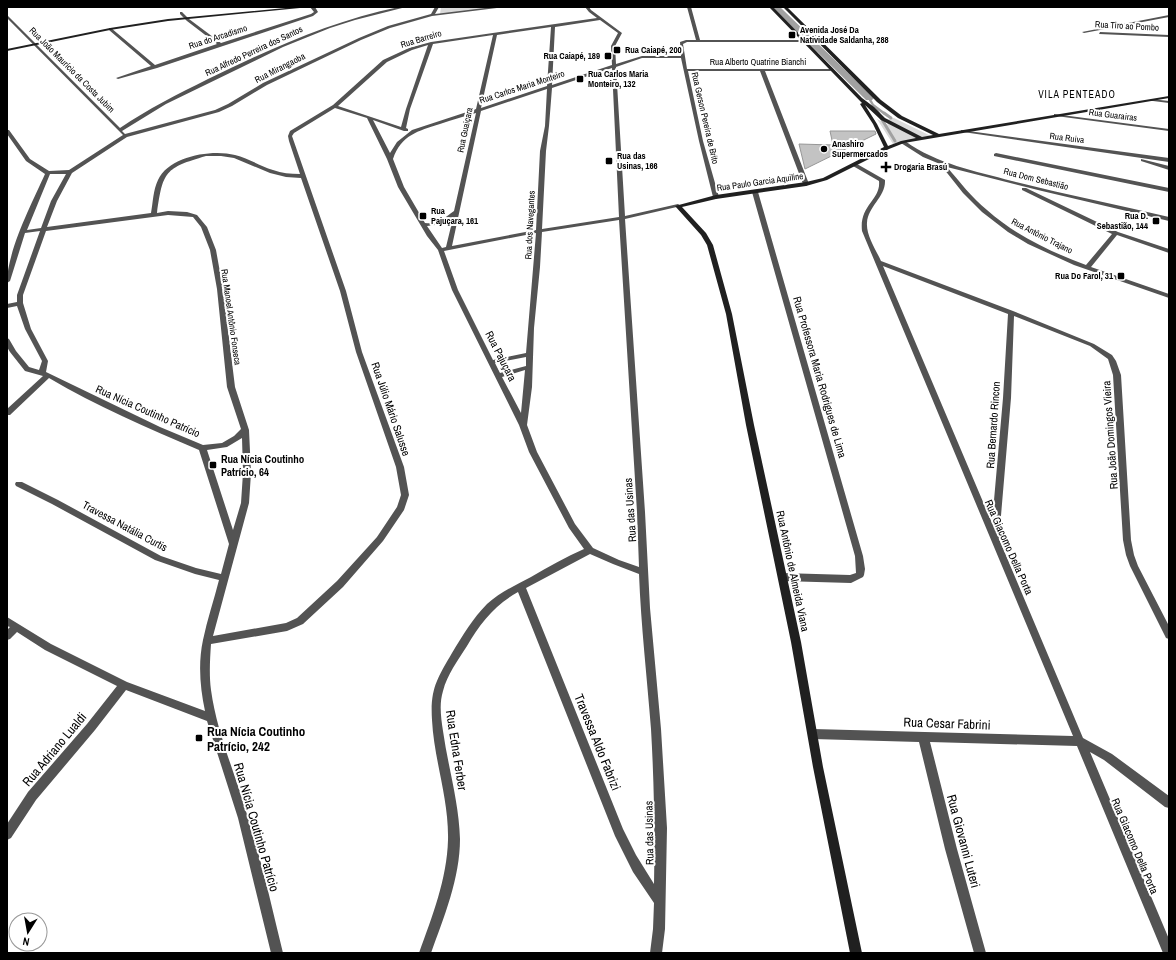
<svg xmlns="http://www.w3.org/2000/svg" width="1176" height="960" font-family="'Archivo Narrow',sans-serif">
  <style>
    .green { fill: #dadada }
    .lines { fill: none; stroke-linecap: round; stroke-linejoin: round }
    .stream-far1 { stroke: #a1a1a1; stroke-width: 2.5 }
    .stream { stroke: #a1a1a1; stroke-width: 3 }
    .canal { fill: #a1a1a1; fill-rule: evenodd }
    .building { fill: #c3c3c3; stroke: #979797 }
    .street { fill: #535353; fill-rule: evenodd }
    .secondary { fill: #202020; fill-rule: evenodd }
    .poi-dot { fill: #000; stroke: #fff; stroke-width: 1.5 }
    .labels { text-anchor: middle; stroke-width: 4; stroke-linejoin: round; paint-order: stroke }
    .far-street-label { font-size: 9px; fill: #000; stroke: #fff }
    .far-poi-label { font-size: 9px; font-weight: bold; fill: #000; stroke: #fff; text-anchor: start }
    .far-neighbourhood-label { font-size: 10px; letter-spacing: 1px; fill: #000; stroke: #fff }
    .street-label { font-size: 11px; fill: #000; stroke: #fff }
    .poi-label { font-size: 11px; font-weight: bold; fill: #000; stroke: #fff; text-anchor: start }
    .near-street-label { font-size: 13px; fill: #000; stroke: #fff }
    .near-poi-label { font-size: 13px; font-weight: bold; fill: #000; stroke: #fff; text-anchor: start }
  </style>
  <rect width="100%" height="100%" fill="#fff"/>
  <!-- green -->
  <path class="green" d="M441 7H500L440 14Z
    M891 118H894L931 136 893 144 877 119 888 125 886 121Z"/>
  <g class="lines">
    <!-- stream-far1 -->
    <path class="stream-far1" d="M869 98 873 105 885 114
      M873 105 879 114"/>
    <!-- stream -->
    <path class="stream" d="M878 113 895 141
      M884 113 891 118"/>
    <!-- canal -->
    <path class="canal" d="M772 7H780L872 96 874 98 872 100H866Z"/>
  </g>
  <!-- building -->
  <path class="building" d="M830 131H875L876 134 805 169 799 144 833 145Z"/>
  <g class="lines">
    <!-- street -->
    <path class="street" d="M310 7H315L318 12 313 16 157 68 118 79 116 78 151 66 109 30V28H111L155 65 217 44 187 21 180 14V12H182L189 19 221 43 311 14 314 12Z
      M399 7H406L355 20 330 28 283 47 166 104 122 131 125 134 215 110 228 104 263 83 359 38 388 26 431 14 435 7H439L435 14 493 7H505L432 16 390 28 361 40 267 85 232 106 219 112 127 137 72 173 57 201 47 227 151 213C153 203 153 190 158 180 169 156 212 149 235 155 248 158 260 166 273 170 282 173 290 174 300 174L289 141 288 136 290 131 333 105 383 60 409 48 431 42 597 18 589 12 585 7H589L591 10 622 33 615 46 616 64 642 56H681L680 42 686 40H696L687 7H691L700 40H804L806 41 804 42H687L683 44 687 69H830L832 70 830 71H765L809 184 806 186 803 184 760 71H688L703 141 719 197 716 199 713 197 699 141 681 58H642L616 67 625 216 678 204 681 206 625 219 645 512 650 608 661 729 667 828 665 929 662 953H650L653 929 654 903 633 872 615 836 518 592C495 605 480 623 467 646 458 660 447 675 443 691 439 704 441 718 443 731 448 767 459 802 460 839 460 878 444 917 431 953H419C432 917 447 879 448 840 449 799 434 760 432 720 430 689 437 679 452 653 463 635 473 618 487 604 500 592 516 585 531 577 548 567 566 557 584 549L569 528 529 452 519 425 452 290 438 250 427 236 398 187 387 159 367 118 335 108 294 133 292 136 346 291 362 352 404 467 409 495 404 510 383 541 343 587 303 624 287 631 211 644C210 659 209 675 211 690 217 734 236 775 248 818 262 862 272 908 283 953H271L238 818 207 721 126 690 95 730 36 800 11 838 7 840V824L28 792 87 724 117 686 45 650 17 632 10 639 7 640V630L10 627 7 626V617L51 644 127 682 205 711C200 688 198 663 203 640 207 620 214 600 219 580L195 574 155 560 52 504 16 486 15 484 16 482H22L58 500 161 556 196 568 221 574 229 544 199 450C148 428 96 406 49 378L10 415H7V409L43 376 25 371 10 352 7 347V338L9 339 16 351 29 367 39 370 42 361 25 329 17 306 7 308V304L17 302V295L40 231 25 233 10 281 7 283C7 251 32 203 45 174L26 161 7 134V130H9L30 159 49 171 69 170 123 135 7 18V15L120 128C148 109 178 94 208 79 270 49 331 21 399 7ZM600 20 618 33 611 46 612 65 552 85 555 27ZM551 27 547 86 481 108 497 35ZM493 35 476 109 412 130 397 142 390 153 373 120 404 131H408V129L406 128 410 109 433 44ZM428 45 406 109 401 127 338 106 387 62 412 50ZM612 68 619 217 542 229 546 151 549 126 552 88ZM547 89 545 126 540 151 536 230 452 246 481 111ZM476 113 454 211C444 218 439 225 425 223L404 187 393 159C401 135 418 131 440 124 452 120 464 116 476 113ZM206 156H221L234 158 270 173 286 177 301 178 340 291 356 352 396 467 401 495 397 507 377 537 337 581 297 618 286 623 213 636 249 503 251 473 249 430 235 387 223 289 216 250 207 227 197 215 187 212 168 211 157 213C163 171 165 168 206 156ZM50 174H66L51 201 41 228 27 230ZM168 215 193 217 201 227 210 250 217 289 227 387 241 429 234 436 222 443 203 445 160 427 46 372 48 361 31 329 23 303V295L46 231ZM453 218 446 247 442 248 427 226 443 224ZM619 220 637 512 639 567 619 560 593 548 575 524 537 452 527 425 532 387 534 328 540 267 542 232ZM536 233 526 353 493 360 458 290 444 251ZM526 357V366L500 373 495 363ZM525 370 521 413 502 377ZM242 438 243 473 241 503 233 530 207 450 227 447ZM590 554 613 564 639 574C641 626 647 677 651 729 654 781 655 832 654 884L636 855 623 829 526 588Z
      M1169 15V17L1084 33 1082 32Z
      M1100 32 1169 35V37L1099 34Z
      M1151 99 1169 101V103L1153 101H1151Z
      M1054 114 1169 129V131L1056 116 1054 115Z
      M961 130 1169 158V162L963 132 961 131Z
      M901 141H905C937 164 975 171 1012 181 1064 194 1117 205 1169 217V221L1042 191 947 167C960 182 972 198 987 210 1015 235 1051 252 1086 265L1112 234 1022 190V188H1026L1118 232 1169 249V253L1117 235 1091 267 1169 294V298L1074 265 1028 244 1008 232 982 212 963 193 940 164 923 157 901 143Z
      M996 153 1169 188V192L994 156V154Z
      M1141 159 1169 166V170L1141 161Z
      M853 164H857L885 180C886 197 868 206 867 223 866 235 876 250 881 261L1013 311 1094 344 1112 355 1116 361 1121 375 1131 540 1134 555 1138 566 1169 626V639L1166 638 1130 566 1126 555 1123 540 1113 375 1108 359 1090 346 1014 316 1011 398 999 539 1083 738 1112 754 1169 796V808L1165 807 1104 760 1090 752 1169 939V953H1163L1077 746 930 742 957 849 986 953H974L945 849 919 742 813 739 809 737 808 734 809 731 813 729 1073 736 862 231C859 205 881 200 879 181L853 166ZM883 266 1008 314 1003 398 992 523Z
      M755 190 758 192 863 556 865 569 864 575 863 577 851 583 782 581 779 579 778 577 779 575 782 573 850 575 856 573 855 556 752 192Z"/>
    <!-- secondary -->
    <path class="secondary" d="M296 7H310L168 21 110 30 7 51V49L110 28 168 19Z
      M769 7H773L862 98 874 107 885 118 922 137 933 135 898 118 877 102 783 7H787L881 100 902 116 939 134 1169 96V98L904 143 889 149 827 180 806 186 716 199 682 207 706 233 713 245 732 314 754 425 801 642 823 767 862 953H850L813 767 791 642 746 425 726 314 707 245 701 235 675 206 716 195 806 182 823 178 884 147 873 124 860 104 862 103ZM865 105 881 120 916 138 901 141 888 146 877 124Z"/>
  </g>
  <!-- markers -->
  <g class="poi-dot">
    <rect x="788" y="31" width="8" height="8" rx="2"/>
    <rect x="613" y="46" width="8" height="8" rx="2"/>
    <rect x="604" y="52" width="8" height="8" rx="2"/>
    <rect x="576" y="75" width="8" height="8" rx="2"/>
    <circle cx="824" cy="149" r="4"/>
    <rect x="605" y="157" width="8" height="8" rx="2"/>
    <path d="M884 161h4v4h4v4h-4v4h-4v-4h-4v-4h4z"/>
    <rect x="419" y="212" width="8" height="8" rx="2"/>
    <rect x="1152" y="217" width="8" height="8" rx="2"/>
    <rect x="1117" y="272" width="8" height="8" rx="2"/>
    <rect x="209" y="461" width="8" height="8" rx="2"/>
    <rect x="195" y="734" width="8" height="8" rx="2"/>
  </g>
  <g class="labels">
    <!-- far-street labels -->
    <g class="far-street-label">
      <text transform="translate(1127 26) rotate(3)" y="3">Rua Tiro ao Pombo</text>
      <text transform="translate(218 37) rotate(-18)" y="3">Rua do Arcadismo</text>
      <text transform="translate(421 39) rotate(-17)" y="3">Rua Barreiro</text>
      <text transform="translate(254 51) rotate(-25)" y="3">Rua Alfredo Perreira dos Santos</text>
      <text x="758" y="65">Rua Alberto Quatrine Bianchi</text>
      <text transform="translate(280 68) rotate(-27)" y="3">Rua Mirangaoba</text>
      <text transform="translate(72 70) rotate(45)" y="3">Rua João Maurício da Costa Jubim</text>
      <text transform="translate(522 87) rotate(-18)" y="3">Rua Carlos Maria Monteiro</text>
      <text transform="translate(1113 115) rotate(7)" y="3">Rua Guarairas</text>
      <text transform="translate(705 118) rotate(77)" y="3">Rua Gerson Pereira de Brito</text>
      <text transform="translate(465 130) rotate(-78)" y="3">Rua Guaiçara</text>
      <text transform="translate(1067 138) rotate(7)" y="3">Rua Ruiva</text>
      <text transform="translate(1036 179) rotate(14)" y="3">Rua Dom Sebastião</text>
      <text transform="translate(760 182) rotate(-8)" y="3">Rua Paulo Garcia Aquiline</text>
      <text transform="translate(530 225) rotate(-87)" y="3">Rua dos Navegantes</text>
      <text transform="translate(1042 236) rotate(27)" y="3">Rua Antônio Trajano</text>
      <text transform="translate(231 317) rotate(82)" y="3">Rua Manoel Antônio Fonseca</text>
    </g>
    <!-- far-poi labels -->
    <g class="far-poi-label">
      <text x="800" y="33">Avenida José Da<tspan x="800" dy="10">Natividade Saldanha, 288</tspan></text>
      <text x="625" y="53">Rua Caiapé, 200</text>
      <text x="600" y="59" text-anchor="end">Rua Caiapé, 189</text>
      <text x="588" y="77">Rua Carlos Maria<tspan x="588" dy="10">Monteiro, 132</tspan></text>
      <text x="832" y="147">Anashiro<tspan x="832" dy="10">Supermercados</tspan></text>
      <text x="617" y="159">Rua das<tspan x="617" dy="10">Usinas, 166</tspan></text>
      <text x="894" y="170">Drogaria Brasú</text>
      <text x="431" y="214">Rua<tspan x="431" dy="10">Pajuçara, 161</tspan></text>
      <text x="1148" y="219" text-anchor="end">Rua D.<tspan x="1148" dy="10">Sebastião, 144</tspan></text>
      <text x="1113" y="279" text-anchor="end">Rua Do Farol, 31</text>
    </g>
    <!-- far-neighbourhood labels -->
    <g class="far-neighbourhood-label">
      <text x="1077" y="98">VILA PENTEADO</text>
    </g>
    <!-- street labels -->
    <g class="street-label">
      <text transform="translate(501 356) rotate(63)" y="4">Rua Pajuçara</text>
      <text transform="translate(820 377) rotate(74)" y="4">Rua Professora Maria Rodrigues de Lima</text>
      <text transform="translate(391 409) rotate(71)" y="4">Rua Júlio Mário Salusse</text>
      <text transform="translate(148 411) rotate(24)" y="4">Rua Nícia Coutinho Patrício</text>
      <text transform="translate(993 425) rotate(-86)" y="4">Rua Bernardo Rincon</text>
      <text transform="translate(1110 435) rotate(-94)" y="4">Rua João Domingos Vieira</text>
      <text transform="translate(630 510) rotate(-94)" y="4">Rua das Usinas</text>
      <text transform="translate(125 526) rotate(28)" y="4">Travessa Natália Curtis</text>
      <text transform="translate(1009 547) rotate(66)" y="4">Rua Giacomo Della Porta</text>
      <text transform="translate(793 571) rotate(78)" y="4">Rua Antônio de Almeida Viana</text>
      <text transform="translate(649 833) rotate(-91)" y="4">Rua das Usinas</text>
      <text transform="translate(1135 846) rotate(67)" y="4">Rua Giacomo Della Porta</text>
    </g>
    <!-- poi labels -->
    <g class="poi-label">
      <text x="221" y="463">Rua Nícia Coutinho<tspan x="221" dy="13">Patrício, 64</tspan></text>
    </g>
    <!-- near-street labels -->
    <g class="near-street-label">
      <text transform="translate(947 723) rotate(2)" y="5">Rua Cesar Fabrini</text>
      <text transform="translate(598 742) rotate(68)" y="5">Travessa Aldo Fabrizi</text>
      <text transform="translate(54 749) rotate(-50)" y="5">Rua Adriano Lualdi</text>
      <text transform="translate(457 750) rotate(81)" y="5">Rua Edna Ferber</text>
      <text transform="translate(257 827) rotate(74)" y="5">Rua Nícia Coutinho Patrício</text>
      <text transform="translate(964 841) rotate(75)" y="5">Rua Giovanni Luteri</text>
    </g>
    <!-- near-poi labels -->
    <g class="near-poi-label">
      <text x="207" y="736">Rua Nícia Coutinho<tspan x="207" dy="15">Patrício, 242</tspan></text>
    </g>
  </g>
  <!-- border -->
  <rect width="1176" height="960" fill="none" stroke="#000000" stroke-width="16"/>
  <!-- north arrow -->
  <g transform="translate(28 932) rotate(191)"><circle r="19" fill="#ffffff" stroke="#999999"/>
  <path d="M0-3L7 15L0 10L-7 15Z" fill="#000000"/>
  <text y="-6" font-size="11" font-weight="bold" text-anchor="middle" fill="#000000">N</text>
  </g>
</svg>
